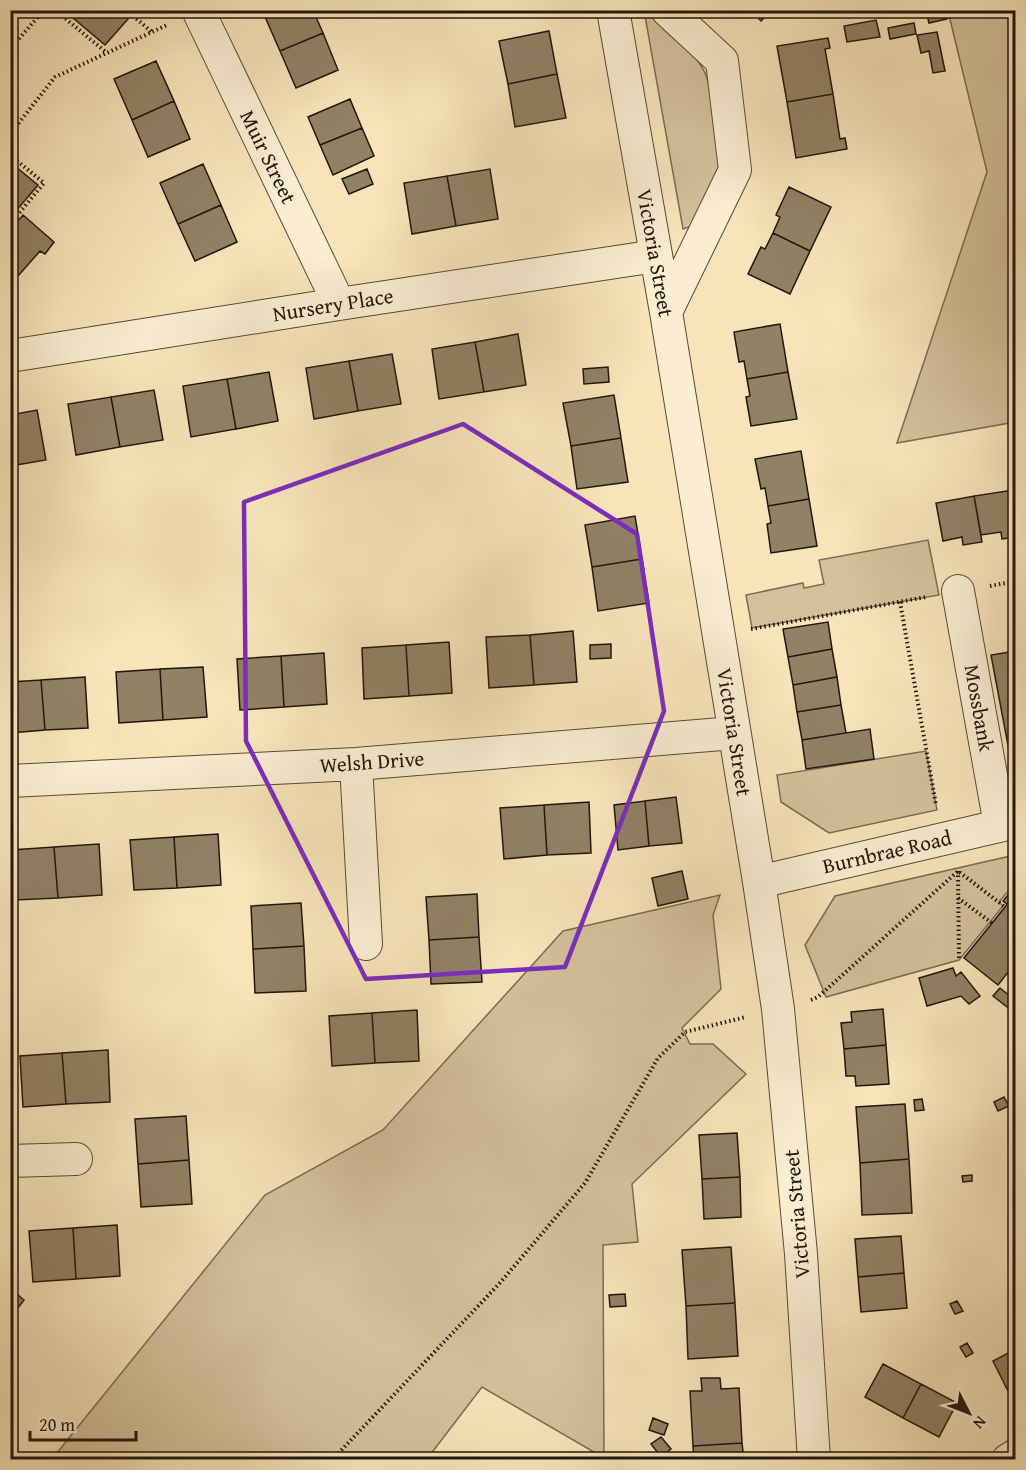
<svg xmlns="http://www.w3.org/2000/svg" width="1026" height="1470" font-family="'Gentium Book Plus',serif">
  <style>
    .green { fill: #d3c19b; stroke: #7b6c53; stroke-width: 1.5 }
    .building { fill: #918165; stroke: #23160b; stroke-width: 1.5 }
    .lines { fill: none; stroke-linecap: round; stroke-linejoin: round }
    .street-casing { stroke: #584a36; stroke-width: 34 }
    .path { stroke: #23160b; stroke-width: 4; stroke-dasharray: 1.5 3; stroke-linecap: butt }
    .street { stroke: #faedd2; stroke-width: 32 }
    .marked { fill: none; stroke: #7b2cbf; stroke-width: 4.5; stroke-linejoin: round }
    .labels { text-anchor: middle; stroke-width: 4.5; stroke-linejoin: round; paint-order: stroke }
    .street-label { font-size: 21px; fill: #23160b; stroke: #faedd2 }
  </style>
  <rect width="100%" height="100%" fill="#f7e4b9"/>
  <filter id="stains"><feTurbulence type="fractalNoise" baseFrequency=".00333" numOctaves="4"/><feColorMatrix values="0 0 0 0 .2 0 0 0 0 .09 0 0 0 0 .02 0 0 0 .5 -.17"/></filter>
  <radialGradient id="worn" r=".72"><stop offset=".6" stop-color="#630" stop-opacity="0"/><stop offset="1" stop-color="#630" stop-opacity=".3"/></radialGradient>
  <!-- green -->
  <path class="green" d="M948 11H1015V422L897 443 987 172Z
    M645 16H655C673 35 701 56 708 81L719 152V167L692 226 683 229Z
    M928 540 939 595 752 628 746 595 803 583 804 588 824 584 819 560Z
    M926 751 937 810 829 833 781 802 777 775Z
    M1015 855V883L999 902 1003 906 959 960 826 997 805 945 835 896Z
    M720 895 713 915 721 989 682 1028 690 1044H713L746 1074 632 1184 638 1242 603 1245 604 1458 482 1387 427 1459H52L265 1195 383 1130 563 931Z
    M1008 1059 1015 1065V1125Z"/>
  <!-- building -->
  <path class="building" d="M67 10H119L128 19 105 45 66 12Z
    M262 10H313L323 33 280 51Z
    M436 10H462L461 15Z
    M750 10H772L761 21Z
    M852 10H869V14L853 16Z
    M926 10H946L947 19 929 23Z
    M876 20 880 37 847 42 844 26Z
    M914 23 916 34 890 39 888 28Z
    M549 31 557 74 508 84 499 41Z
    M937 32 945 71 933 73 929 51 921 53 917 35Z
    M323 33 338 70 296 88 280 51Z
    M828 38 830 48 825 49 833 94 787 102 777 46Z
    M156 61 174 101 132 120 114 79Z
    M557 74 566 118 515 127 508 84Z
    M833 94 840 139 845 138 847 149 796 158 787 102Z
    M350 99 362 128 320 145 308 117Z
    M174 101 190 139 148 157 132 120Z
    M362 128 374 156 333 175 320 145Z
    M10 162 38 185 15 212 10 208Z
    M203 164 221 205 178 224 160 183Z
    M367 169 373 184 349 194 342 179Z
    M490 169 498 219 456 226 447 176Z
    M447 176 456 226 412 234 404 183Z
    M789 187 831 207 810 251 773 233 780 217 776 215Z
    M221 205 237 242 195 261 178 224Z
    M23 215 54 242 45 254 40 251 10 285V230Z
    M773 233 810 251 790 294 748 274 761 247 765 249Z
    M780 324 788 372 747 379 744 361 739 362 734 332Z
    M518 334 526 385 484 392 475 342Z
    M475 342 484 392 439 399 432 349Z
    M392 354 401 404 358 411 349 361Z
    M349 361 358 411 314 419 306 368Z
    M608 367 609 382 584 384 583 369Z
    M269 372 278 421 236 429 227 379Z
    M788 372 797 419 751 426 746 397 750 396 747 379Z
    M227 379 236 429 191 437 183 386Z
    M154 390 163 440 120 447 111 397Z
    M614 395 621 438 571 446 563 403Z
    M111 397 120 447 76 455 68 404Z
    M37 410 46 460 10 466V415Z
    M621 438 628 482 577 489 571 446Z
    M801 451 809 499 768 506 765 488 761 489 755 459Z
    M1013 490 1016 504V537L1002 539 1001 532 981 535 974 496Z
    M974 496 982 542 963 545 962 537 943 541 936 503Z
    M809 499 817 546 771 553 767 524 771 523 768 506Z
    M635 516 642 559 592 567 585 525Z
    M642 559 649 603 598 611 592 567Z
    M828 622 832 649 788 657 783 629Z
    M573 631 577 682 534 685 530 635Z
    M530 635 534 685 489 688 486 637Z
    M449 642 452 693 409 696 406 645Z
    M611 644V658L590 659V645Z
    M406 645 409 696 364 699 362 648Z
    M832 649 837 677 793 685 788 657Z
    M1016 651V777H1014L991 655Z
    M324 653 327 704 284 707 281 656Z
    M281 656 284 707 240 710 237 659Z
    M203 667 207 717 163 720 160 669Z
    M160 669 163 720 119 723 116 672Z
    M85 677 88 728 45 730 41 680Z
    M837 677 841 705 797 712 793 685Z
    M41 680 45 730 10 733V682Z
    M841 705 846 733 802 740 797 712Z
    M870 729 874 759 806 769 802 740Z
    M676 797 682 843 649 846 645 801Z
    M645 801 649 846 618 850 614 805Z
    M589 802 591 853 547 855 544 805Z
    M544 805 547 855 504 859 500 808Z
    M218 834 221 885 177 888 174 837Z
    M174 837 177 888 134 890 130 840Z
    M99 844 102 895 58 898 54 847Z
    M54 847 58 898 14 900 11 850Z
    M682 871 688 899 658 906 652 878Z
    M1016 885V962L998 985 964 958 1005 907 1007 904 1003 901Z
    M477 894 479 937 429 940 426 897Z
    M301 903 304 946 253 949 251 906Z
    M479 937 482 982 431 984 429 940Z
    M304 946 306 991 255 993 253 949Z
    M953 968 956 976 961 972 980 996 969 1004 961 996 927 1006 919 978Z
    M1000 988 1016 1001V1014L993 996Z
    M883 1009 886 1045 844 1049 841 1023 852 1022 851 1012Z
    M417 1010 419 1061 375 1063 372 1013Z
    M372 1013 375 1063 332 1066 329 1016Z
    M886 1045 889 1084 856 1086 855 1076H846L844 1049Z
    M108 1050 110 1102 66 1104 62 1053Z
    M62 1053 66 1104 23 1107 20 1056Z
    M1004 1097 1009 1106 998 1111 994 1102Z
    M922 1099 924 1110 915 1111 914 1100Z
    M905 1104 909 1159 860 1163 856 1107Z
    M186 1116 189 1160 138 1164 135 1119Z
    M737 1133 740 1177 702 1179 699 1135Z
    M909 1159 912 1213 862 1215 860 1163Z
    M189 1160 192 1204 141 1207 138 1164Z
    M972 1175V1181L963 1182 962 1176Z
    M740 1177 741 1217 704 1219 702 1179Z
    M117 1225 120 1276 76 1279 73 1228Z
    M73 1228 76 1279 33 1282 29 1231Z
    M901 1236 904 1273 858 1277 855 1239Z
    M731 1247 735 1303 686 1306 682 1250Z
    M904 1273 907 1308 861 1312 858 1277Z
    M10 1288 24 1300 17 1309 10 1304Z
    M625 1294 626 1306 610 1307 609 1295Z
    M957 1301 963 1311 955 1314 950 1304Z
    M735 1303 738 1356 688 1359 686 1306Z
    M967 1343 973 1353 966 1357 960 1347Z
    M1016 1349V1392L1010 1395 993 1361Z
    M883 1364 921 1384 903 1418 865 1397Z
    M701 1378H720L721 1389 739 1388 742 1443 693 1446 690 1391H702Z
    M921 1384 957 1403 939 1437 903 1418Z
    M653 1418 668 1424 664 1435 649 1430Z
    M661 1437 671 1449 661 1457 651 1444Z
    M742 1443 744 1460H694L693 1446Z"/>
  <g class="lines">
    <defs>
      <path id="street" d="M198 10 339 304
        M613 10 666 312 759 882 778 1009 801 1254 814 1460
        M666 312 735 170 722 61 667 10
        M10 356 339 304 656 256
        M958 591 1000 825
        M356 764 366 944
        M10 781 356 764 734 733
        M759 882 1016 822
        M10 1161 76 1159
        M1008 1460 1016 1455"/>
    </defs>
    <!-- street casing -->
    <use href="#street" class="street-casing"/>
    <!-- path -->
    <path class="path" d="M55 10 107 53
      M126 10 152 32
      M10 49 44 10
      M10 134 55 77 167 25
      M10 155 44 183 15 218 10 214
      M990 586 1016 581
      M900 602 936 805
      M751 629 926 597
      M958 871 959 960
      M958 898 992 923
      M811 1000 818 997 958 871 1005 907
      M332 1460 499 1284 585 1183 658 1058 685 1032 746 1017"/>
    <!-- street -->
    <use href="#street" class="street"/>
  </g>
  <!-- marked area -->
  <path class="marked" d="M463 424 637 534 664 711 565 967 366 979 246 741 244 502Z"/>
  <g class="labels">
    <!-- street labels -->
    <g class="street-label">
      <text transform="translate(268 157) rotate(64)" y="7">Muir Street</text>
      <text transform="translate(655 253) rotate(80)" y="7">Victoria Street</text>
      <text transform="translate(333 305) rotate(-9)" y="7">Nursery Place</text>
      <text transform="translate(979 708) rotate(80)" y="7">Mossbank</text>
      <text transform="translate(734 732) rotate(81)" y="7">Victoria Street</text>
      <text transform="translate(372 762) rotate(-4)" y="7">Welsh Drive</text>
      <text transform="translate(887 852) rotate(-13)" y="7">Burnbrae Road</text>
      <text transform="translate(797 1214) rotate(-95)" y="7">Victoria Street</text>
    </g>
  </g>
  <!-- margin -->
  <rect width="1026" height="1470" fill="none" stroke="#f7e4b9" stroke-width="36"/>
  <rect x="12" y="12" width="1002" height="1446" fill="none" stroke="#23160b" stroke-width="3"/>
  <rect x="18" y="18" width="990" height="1434" fill="none" stroke="#23160b" stroke-width="1.5"/>
  <!-- north arrow -->
  <g transform="translate(969 1413) rotate(132)" stroke="#faedd2" stroke-width="4.5" paint-order="stroke">
  <path d="M0-4.5L10 22L0 15L-10 22Z" fill="#23160b"/>
  <text y="-9" font-size="16" font-weight="bold" text-anchor="middle" fill="#23160b">N</text>
  </g>
  <!-- scale -->
  <path d="M30 1431v9h106v-9" fill="none" stroke="#23160b" stroke-width="3"/>
  <text x="39" y="1431" font-size="18" fill="#23160b" stroke="#faedd2" stroke-width="4.5" paint-order="stroke">20 m</text>
  <rect width="100%" height="100%" filter="url(#stains)"/>
  <rect width="100%" height="100%" fill="url(#worn)"/>
</svg>
